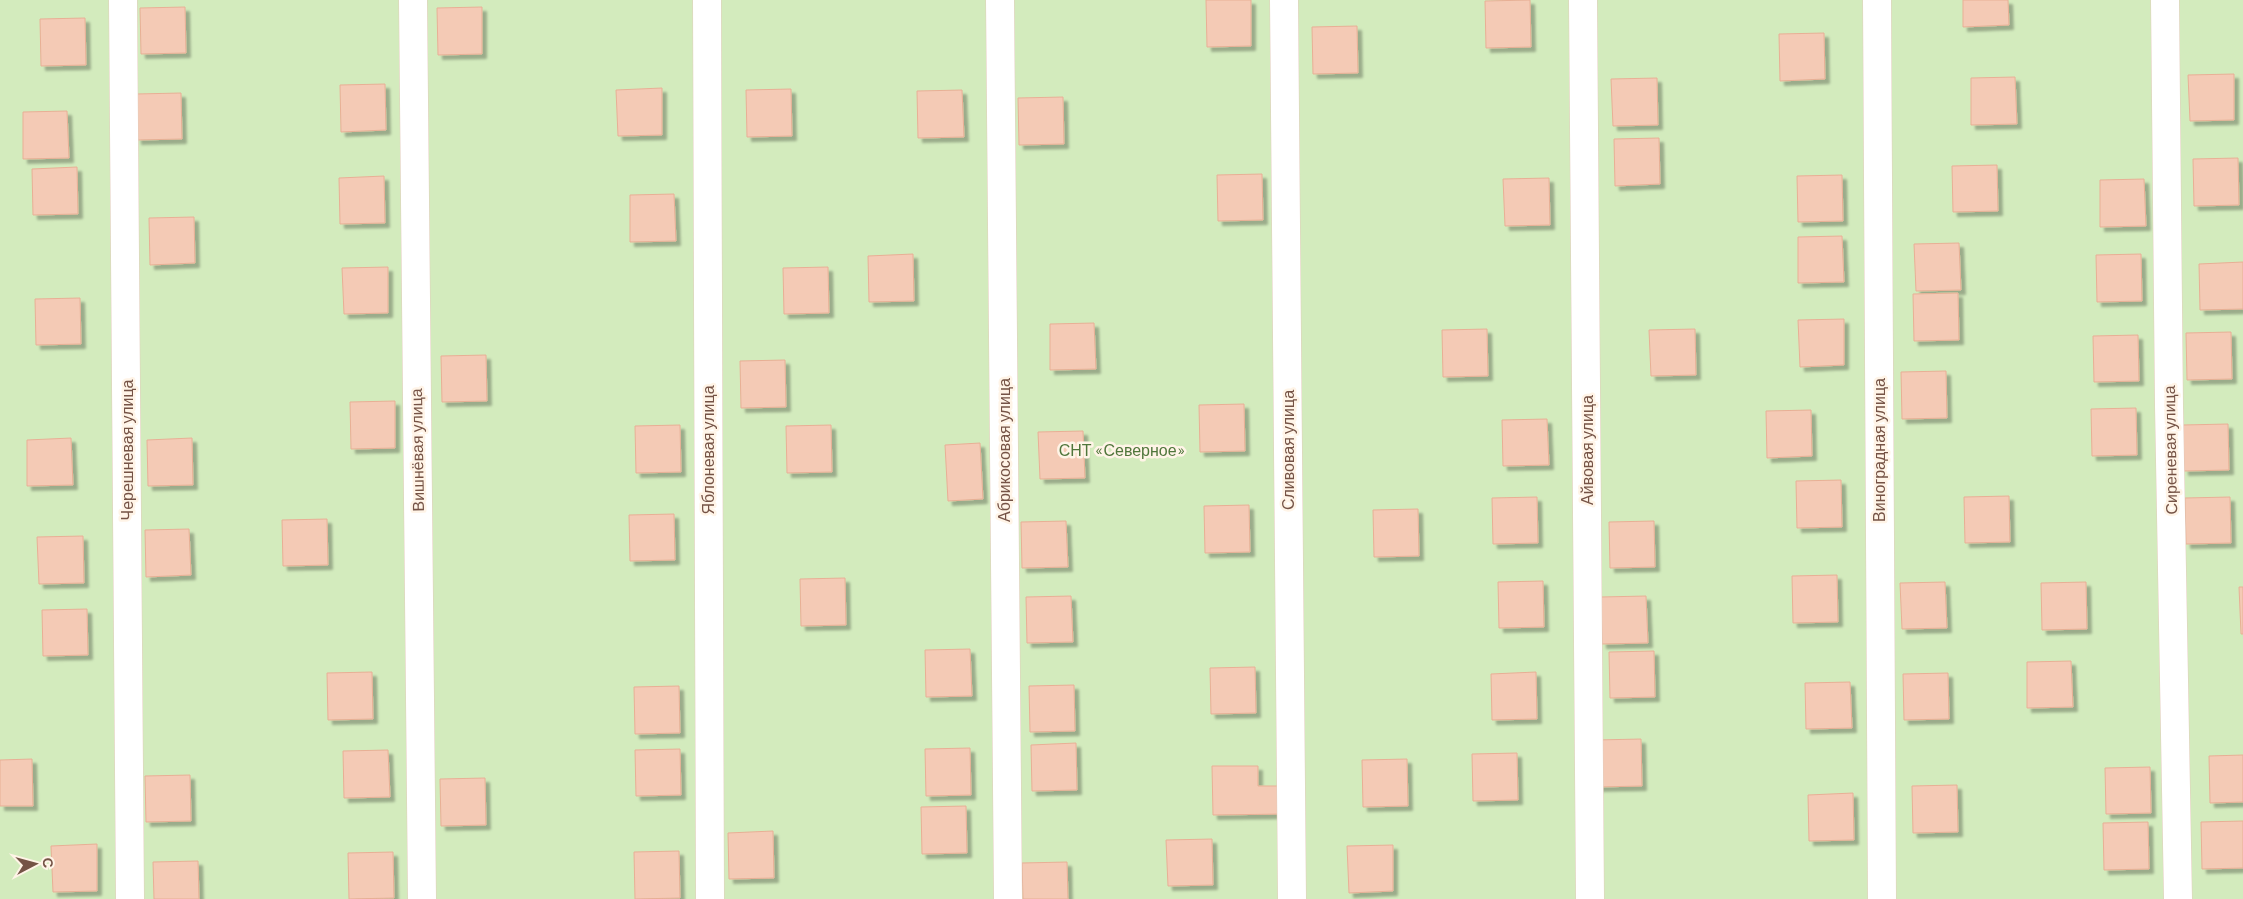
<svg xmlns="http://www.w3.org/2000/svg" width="2243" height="899" font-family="Barlow,sans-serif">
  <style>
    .green { fill: #d3ebbd }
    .building { fill: #f4cab5; stroke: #e8af95; filter: url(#shadow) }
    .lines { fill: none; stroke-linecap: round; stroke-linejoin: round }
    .street-casing { stroke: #e4cdbe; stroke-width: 29 }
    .street { stroke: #fff; stroke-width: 28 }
    .labels { text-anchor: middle; stroke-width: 5; stroke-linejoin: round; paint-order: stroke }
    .street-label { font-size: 16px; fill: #755346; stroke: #fff4e7 }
    .park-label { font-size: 16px; fill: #50763b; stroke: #fff4e7 }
  </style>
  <defs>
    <filter id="shadow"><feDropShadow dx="4.5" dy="4.5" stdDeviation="1" flood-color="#0004"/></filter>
  </defs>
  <rect width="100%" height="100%" fill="#fef0df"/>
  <!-- green -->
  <path class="green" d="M0 0H2243V899H0Z"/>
  <!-- building -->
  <path class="building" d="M1206 0H1251V46L1207 47Z
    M1530 0 1531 47 1486 48 1485 1Z
    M1963 0H2008L2009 25 1963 27Z
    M185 7 186 53 141 54 140 8Z
    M482 7V54L438 55 437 8Z
    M85 18 86 65 41 66 40 19Z
    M1357 26 1358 73 1313 74 1312 27Z
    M1824 33 1825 79 1780 81 1779 34Z
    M2234 74V120L2190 121 2188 75Z
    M2015 77 2017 124 1971 125V78Z
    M1657 78 1658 125 1613 126 1611 79Z
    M385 84 386 130 341 132 340 85Z
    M662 88V135L618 136 616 90Z
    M791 89 792 136 747 137 746 90Z
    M962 90 964 137 918 138 917 91Z
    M181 93 182 139 137 140 136 94Z
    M1063 97 1064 144 1019 145 1018 98Z
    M67 111 69 158 23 159V112Z
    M1659 138 1660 184 1615 186 1614 139Z
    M2238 158 2239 205 2194 206 2193 159Z
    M1997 165 1998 211 1953 212 1952 166Z
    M77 167 78 214 33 215 32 169Z
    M1262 174 1263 220 1218 221 1217 175Z
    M1842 175 1843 221 1798 222 1797 176Z
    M384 176 385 223 340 224 339 178Z
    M1549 178 1550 225 1505 226 1503 179Z
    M2144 179 2146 226 2100 227V180Z
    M674 194 676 241 630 242V195Z
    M194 217 195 263 150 265 149 218Z
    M1842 236 1844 282 1798 283V237Z
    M1959 243 1961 290 1916 291 1914 244Z
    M913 254 914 301 869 302 868 256Z
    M2141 254 2142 301 2097 302 2096 255Z
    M2243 262V309L2200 310 2199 264Z
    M388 267V313L344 314 342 268Z
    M828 267 829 313 784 314 783 268Z
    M1958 293 1959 340 1914 341 1913 294Z
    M80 298 81 344 36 345 35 299Z
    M1844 319V365L1800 367 1798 320Z
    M1094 323 1096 369 1050 370V324Z
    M1487 329 1488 376 1443 377 1442 330Z
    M1695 329 1696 375 1651 376 1649 330Z
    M2231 332 2232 379 2187 380 2186 333Z
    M2138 335 2139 381 2094 382 2093 336Z
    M486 355 487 401 442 402 441 356Z
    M785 360 786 407 741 408 740 361Z
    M1946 371 1947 418 1902 419 1901 372Z
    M395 401V448L351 449 350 402Z
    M1244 404 1245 451 1200 452 1199 405Z
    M2136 408 2137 455 2092 456 2091 409Z
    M1811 410 1812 456 1767 458 1766 411Z
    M1547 419 1549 465 1503 466 1502 420Z
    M2228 424 2229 470 2184 471 2183 425Z
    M680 425 681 472 636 473 635 426Z
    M831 425 832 472 787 473 786 426Z
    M1083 431 1085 478 1040 479 1038 432Z
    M71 438 73 485 27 486V440Z
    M192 438 193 485 148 486 147 440Z
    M980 443 983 499 948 501 945 445Z
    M1841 480 1842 527 1797 528 1796 481Z
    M2009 496 2010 542 1965 543 1964 497Z
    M1537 497 1538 543 1493 544 1492 498Z
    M2230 497 2231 543 2186 544 2185 498Z
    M1249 505 1250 552 1205 553 1204 506Z
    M1418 509 1419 556 1374 557 1373 510Z
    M674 514 675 560 630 561 629 515Z
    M327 519 328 565 283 566 282 520Z
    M1066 521 1068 567 1022 568 1021 522Z
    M1654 521 1655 567 1610 568 1609 522Z
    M189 529 191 575 146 577 145 530Z
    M83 536 84 583 39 584 37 537Z
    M1837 575 1838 622 1793 623 1792 576Z
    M845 578 846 625 801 626 800 579Z
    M1543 581 1544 627 1499 628 1498 582Z
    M1945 582 1947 628 1902 629 1900 583Z
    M2086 582 2087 629 2042 630 2041 583Z
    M2239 587H2243V634H2241Z
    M1071 596 1073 642 1027 643 1026 597Z
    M1646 596 1648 643 1602 644 1601 597Z
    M87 609 88 655 43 656 42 610Z
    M970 649 972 696 926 697 925 650Z
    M1654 651 1655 697 1610 698 1609 652Z
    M2071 661 2073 707 2027 708V662Z
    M1255 667 1256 713 1211 714 1210 668Z
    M372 672 373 719 328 720 327 673Z
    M1536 672 1537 719 1492 720 1491 674Z
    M1948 673 1949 719 1904 720 1903 674Z
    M1850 682 1852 728 1806 729 1805 683Z
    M1074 685 1075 731 1030 732 1029 686Z
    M679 686 680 733 635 734 634 687Z
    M1641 739 1642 786 1597 787 1596 740Z
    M1076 743 1077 790 1032 791 1031 745Z
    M970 748 971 795 926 796 925 749Z
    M680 749 681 795 636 796 635 750Z
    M388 750 390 797 344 798 343 751Z
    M1517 753 1518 800 1473 801 1472 754Z
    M2243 755V802L2210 803 2209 756Z
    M32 759 33 806H0V760Z
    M1407 759 1408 806 1363 807 1362 760Z
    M1212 766H1258V786H1284V814L1213 815Z
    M2150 767 2151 813 2106 814 2105 768Z
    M190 775 191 821 146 822 145 776Z
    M485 778 486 825 441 826 440 779Z
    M1957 785 1958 832 1913 833 1912 786Z
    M1853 793 1854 840 1809 841 1808 795Z
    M966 806 967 853 922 854 921 807Z
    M2243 821V868L2202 869 2201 822Z
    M2148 822 2149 869 2104 870 2103 823Z
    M773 831 774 878 729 879 728 833Z
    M1212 839 1213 885 1168 886 1166 840Z
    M97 844V891L53 892 51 846Z
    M1393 845V891L1349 893 1347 846Z
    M679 851 680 898 635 899 634 852Z
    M393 852 394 898 349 899 348 853Z
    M198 861 199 899H154L153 862Z
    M1067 862 1068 899H1023L1022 863Z"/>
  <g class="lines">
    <defs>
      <path id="street" d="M123 0 130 899
        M413 0 422 899
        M707 0 710 899
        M1000 0 1008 899
        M1284 0 1292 899
        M1583 0 1590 899
        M1877 0 1882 899
        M2165 0 2169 406 2178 899"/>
    </defs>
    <!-- street casing -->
    <use href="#street" class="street-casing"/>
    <!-- street -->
    <use href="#street" class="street"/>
  </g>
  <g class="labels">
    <!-- street labels -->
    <g class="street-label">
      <text transform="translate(127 450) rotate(-90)" y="6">Черешневая улица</text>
      <text transform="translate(417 450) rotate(-91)" y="6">Вишнёвая улица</text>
      <text transform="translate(708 450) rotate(-90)" y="6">Яблоневая улица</text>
      <text transform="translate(1004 450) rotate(-90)" y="6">Абрикосовая улица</text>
      <text transform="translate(1288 450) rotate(-90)" y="6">Сливовая улица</text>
      <text transform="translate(1587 450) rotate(-90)" y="6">Айвовая улица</text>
      <text transform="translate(1879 450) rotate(-90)" y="6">Виноградная улица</text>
      <text transform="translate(2170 450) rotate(-91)" y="6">Сиреневая улица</text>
    </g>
    <!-- park labels -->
    <g class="park-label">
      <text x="1122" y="456">СНТ «Северное»</text>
    </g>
  </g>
  <!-- north arrow -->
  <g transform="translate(35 864) rotate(84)" stroke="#fff4e7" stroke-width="4" paint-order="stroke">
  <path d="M0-4L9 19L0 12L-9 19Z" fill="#755346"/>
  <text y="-8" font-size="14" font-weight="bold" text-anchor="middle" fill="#755346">С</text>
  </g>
</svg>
